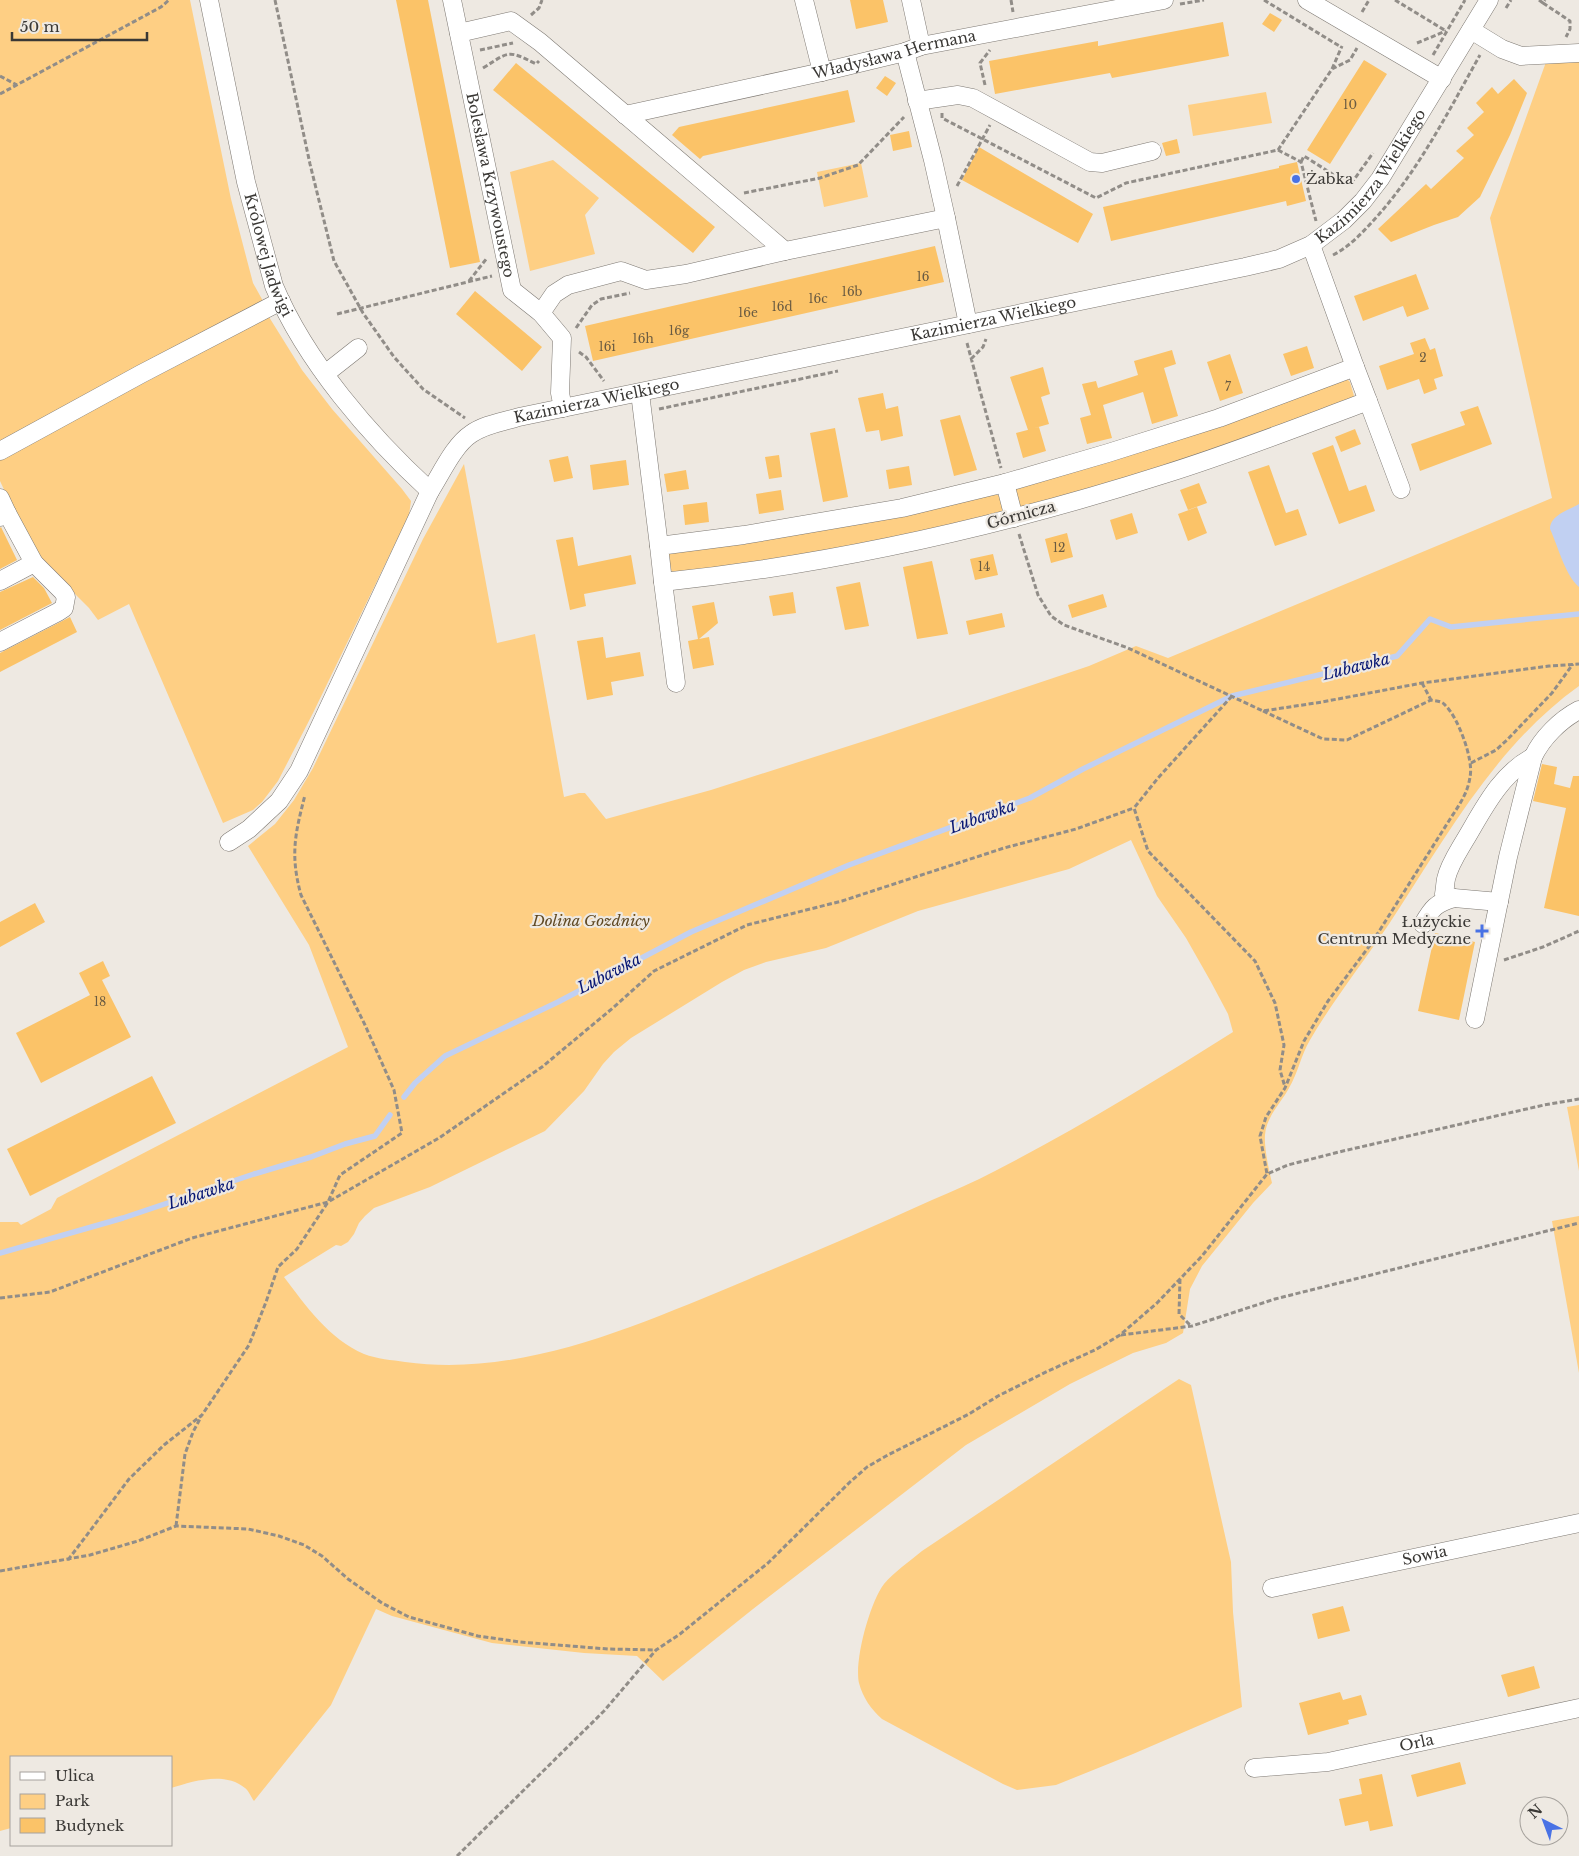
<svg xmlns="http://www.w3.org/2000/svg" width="1579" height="1856" font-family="'Libre Baskerville',serif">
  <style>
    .green { fill: #fecf84; fill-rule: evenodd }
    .water { fill: #c1d0f2 }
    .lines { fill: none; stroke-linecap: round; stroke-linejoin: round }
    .stream { stroke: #c1d0f2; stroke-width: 5.5 }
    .building { fill: #fbc368 }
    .minor-casing { stroke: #7e7973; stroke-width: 19 }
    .path { stroke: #918d88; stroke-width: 3; stroke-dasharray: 5 2.5; stroke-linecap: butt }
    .minor { stroke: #fff; stroke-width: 18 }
    .poi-dot { fill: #4972e5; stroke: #eee9e2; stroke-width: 2 }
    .labels { text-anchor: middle; stroke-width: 4.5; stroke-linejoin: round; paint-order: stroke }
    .number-label { font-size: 12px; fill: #6a5b42 }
    .street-label { font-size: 15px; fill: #3a3835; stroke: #eee9e2 }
    .poi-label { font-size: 15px; fill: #3a3835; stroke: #eee9e2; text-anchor: start }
    .park-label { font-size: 15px; font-style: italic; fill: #614a24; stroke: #eee9e2 }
    .water-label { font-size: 16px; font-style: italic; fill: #081774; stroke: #eee9e2 }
  </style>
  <rect width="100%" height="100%" fill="#eee9e2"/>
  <!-- green -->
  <path class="green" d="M0 0H190L231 199 253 283 263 301 0 441Z
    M1579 59V686C1495 746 1445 839 1389 924 1363 963 1334 999 1310 1040 1301 1055 1298 1073 1289 1088 1281 1103 1266 1117 1265 1135 1264 1148 1269 1170 1272 1183L1253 1203 1202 1266 1190 1289 1183 1333 1166 1343 1133 1353 1070 1384 966 1445 753 1609 663 1681 637 1656 584 1653 492 1643 392 1616 376 1609 331 1705 254 1801C251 1797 249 1791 245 1788 225 1771 193 1781 171 1788V1757H11V1828L0 1831V1222H18L21 1225 51 1209 57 1198 348 1047 309 945 248 846 275 824 294 800 313 768 423 539 464 464 497 643 535 634 564 797 579 793H585L606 819 711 790 880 736 1089 666 1136 646 1168 658 1552 498 1490 218 1546 62ZM1131 840 1157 896 1186 938 1211 982 1228 1014 1233 1032C1155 1081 1077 1129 995 1171 974 1182 953 1191 932 1200 871 1228 809 1254 747 1280 640 1324 524 1378 405 1362 392 1360 377 1359 364 1354 329 1339 306 1306 284 1277L336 1245 341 1246 348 1242 354 1234 359 1223 365 1216 374 1208 430 1187 545 1131 584 1091 603 1064 614 1052 631 1038 722 982 744 970 766 962 826 948 918 911 1069 869Z
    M1266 92 1272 123 1193 136 1188 105Z
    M553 160 599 198 585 215 595 254 530 271 510 172Z
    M861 163 868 197 824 207 817 172Z
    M269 317 302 370 332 409 402 489 411 501 409 515 313 713 278 781 262 802 253 810 223 823 129 604 98 620 89 608 43 562 15 513 0 481V459Z
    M1347 379 1350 382 1354 396 1351 401 1121 481 1018 508 1015 488Z
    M994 493 1001 497 1004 511 999 515 790 558 673 573C669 568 667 558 670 552Z
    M1579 1105V1171L1567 1107Z
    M1579 1216V1373L1552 1221Z
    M1179 1379 1191 1385 1231 1562 1233 1612 1242 1707 1133 1754 1056 1785 1017 1790 1003 1784 882 1719C871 1709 863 1698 859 1683 854 1661 870 1602 884 1584 894 1572 910 1561 922 1551Z"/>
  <!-- water -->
  <path class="water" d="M1579 504V587C1565 575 1558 546 1550 529 1550 515 1569 510 1579 504Z"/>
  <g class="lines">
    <!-- stream -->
    <path class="stream" d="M404 1097 415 1083 445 1056 558 1002 691 932 849 865 1030 798 1083 769 1232 696 1397 656 1430 619 1451 627 1579 614
      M0 1253 123 1218 254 1174 311 1157 345 1144 375 1136 390 1115"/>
  </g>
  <!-- building -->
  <path class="building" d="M396 0H428L480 262 450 268Z
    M850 0H883L888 22 856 29Z
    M1270 13 1282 20 1274 32 1262 24Z
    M1223 22 1229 56 1112 78 1110 73 995 94 989 61 1098 41V46Z
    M1364 60 1387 74 1330 164 1307 150Z
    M516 63 715 227 693 253 493 90Z
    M885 76 896 83 887 96 876 88Z
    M1514 79 1527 93 1510 135 1480 197 1458 217 1434 225 1391 242 1378 229 1426 184 1431 189 1464 158 1456 151 1474 135 1467 128 1484 112 1476 103 1492 87 1498 94Z
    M848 90 855 122 703 156 700 159 672 135 679 127Z
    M909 131 912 147 893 151 890 135Z
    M1177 139 1180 153 1166 156 1162 143Z
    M979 147 1093 214 1078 243 962 180Z
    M1297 162 1306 201 1287 206 1286 201 1111 241 1103 207 1279 168V166Z
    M935 246 944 282 593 361 585 326Z
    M1416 274 1429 309 1407 317 1403 306 1363 321 1354 296Z
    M475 291 542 347 522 371 456 314Z
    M1425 338 1430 350 1435 348 1443 376 1434 379 1437 389 1424 394 1419 379 1387 390 1379 366 1414 354 1410 343Z
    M1307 346 1314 368 1291 376 1283 354Z
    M1172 350 1176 364 1164 368 1178 416 1152 424 1143 392 1103 405 1112 438 1087 444 1080 418 1091 415 1082 384 1096 381 1098 388 1138 375 1134 361Z
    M1230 354 1243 393 1220 401 1207 362Z
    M1043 367 1050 394 1041 397 1049 424 1028 430 1010 377Z
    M883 393 886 409 898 406 903 436 881 441 879 430 866 432 858 398Z
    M1478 406 1492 444 1420 471 1411 444 1465 425 1460 412Z
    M960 415 977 470 954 476 940 420Z
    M1039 427 1046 451 1023 458 1016 433Z
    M835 428 848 497 823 502 810 433Z
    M1355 429 1361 444 1341 452 1335 437Z
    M1333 445 1349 491 1366 485 1375 511 1339 524 1312 453Z
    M779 455 782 477 769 479 765 457Z
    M568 456 573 478 554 482 549 460Z
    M626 460 629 485 593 490 590 465Z
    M1269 465 1286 513 1298 509 1307 535 1275 546 1248 472Z
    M909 466 912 485 889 489 886 470Z
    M686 470 689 489 667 492 664 474Z
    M1199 483 1207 503 1188 510 1180 490Z
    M781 490 784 510 759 514 756 494Z
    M707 502 709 522 685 525 683 505Z
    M1197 507 1207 533 1188 541 1178 514Z
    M1132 513 1138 533 1116 540 1110 520Z
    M1 527 17 560 0 569V528Z
    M1067 533 1073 557 1051 563 1045 539Z
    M573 537 578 566 631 555 636 584 584 594 586 606 570 610 556 540Z
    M993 554 998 575 975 580 970 559Z
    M932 561 948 634 917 639 903 567Z
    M33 577 44 588 52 603 0 630V592Z
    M860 582 869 626 845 630 836 587Z
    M793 592 796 613 773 616 769 596Z
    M1103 594 1107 607 1072 618 1068 605Z
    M714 602 718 623 699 639 709 637 714 665 693 669 688 641 698 639 692 606Z
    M1002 613 1005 627 969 635 966 621Z
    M70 617 77 632 0 672V653Z
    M603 637 606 658 640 652 644 676 611 682 613 695 587 700 577 641Z
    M1542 764 1557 767 1554 784 1570 788 1573 776H1579V916L1544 908 1566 808 1533 801Z
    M35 903 45 922 0 947V922Z
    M1435 933 1475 942 1459 1020 1418 1011Z
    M103 961 110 976 102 980 131 1037 41 1083 16 1033 90 995 79 973Z
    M152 1076 176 1123 30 1196 7 1149Z
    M1343 1606 1350 1631 1318 1639 1312 1614Z
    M1534 1666 1540 1688 1508 1697 1501 1675Z
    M1340 1692 1343 1700 1361 1695 1367 1715 1348 1720 1349 1724 1308 1735 1299 1703Z
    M1460 1762 1466 1784 1417 1797 1411 1775Z
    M1382 1774 1393 1826 1370 1831 1368 1821 1345 1826 1339 1799 1362 1794 1359 1779Z"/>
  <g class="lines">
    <defs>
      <g id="minor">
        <path id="s1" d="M209 0 246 182 274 286C306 362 370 436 430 491 441 474 454 445 471 434 485 424 503 422 519 417L1245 267 1279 259 1311 245 1344 220 1363 201 1380 179 1489 0"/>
        <path id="s2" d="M452 0 512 290 541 313 562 338 560 393 563 408"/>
        <path d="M804 0 822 72"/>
        <path d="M911 0 921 46"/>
        <path d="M1307 0 1442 79"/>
        <path d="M1471 30 1502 49 1521 56 1579 53"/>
        <path d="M459 33 511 21 540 42 785 251 946 218 968 324"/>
        <path d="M905 52 933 160 946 218"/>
        <path d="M917 101 958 95 973 98 1090 162 1102 163 1152 151"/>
        <path id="s3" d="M625 115 822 72 905 52 921 46 1164 0"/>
        <path d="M1311 245 1355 367"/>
        <path d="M541 313 554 294 568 285 621 271 646 280 686 274 785 251"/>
        <path d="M1355 367 1368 401C1301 426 1233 453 1165 474 1002 526 833 564 663 582L659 546 744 535 902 508 1005 483 1108 453 1219 418Z"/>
        <path d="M325 374 358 348"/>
        <path d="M640 393 659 546"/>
        <path d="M1368 401 1401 489"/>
        <path d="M0 451 141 374 281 301"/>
        <path d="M1005 483 1014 518"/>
        <path d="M0 498 7 513 0 517"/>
        <path d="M0 581 34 563 7 513"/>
        <path d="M663 582 676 683"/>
        <path d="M0 642 58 612 64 608 66 597 63 592 34 563"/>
        <path d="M229 842 249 829 279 801 299 771 430 491"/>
        <path d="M1499 902 1454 898 1444 894C1445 889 1445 884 1446 879 1449 865 1458 852 1465 840 1483 810 1500 774 1533 757"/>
        <path d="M1423 924C1432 908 1436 903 1454 898"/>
        <path d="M1475 1019 1508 857 1533 757C1542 738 1560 720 1579 710"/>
        <path id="s4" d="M1272 1588 1579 1523"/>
        <path id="s5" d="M1254 1768 1328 1762 1579 1708"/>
      </g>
    </defs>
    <!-- minor casing -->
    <use href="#minor" class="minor-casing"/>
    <!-- path -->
    <path class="path" d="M275 0 310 164 334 261 363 313 394 357 423 389 465 418
      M1011 0 1013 12
      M1264 0 1341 47
      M1395 0 1446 31
      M1539 0 1543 3 1545 0
      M1543 3 1570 21V29L1566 37
      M1180 4 1204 0
      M1506 8 1511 0
      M1362 12 1369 0
      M531 15 539 8 542 0
      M1417 43 1446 31
      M480 50 513 43
      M1433 55 1465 0
      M483 68C509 52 507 49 536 64L539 61
      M1332 69 1342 46
      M0 76 17 85
      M985 85 980 63 990 50
      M0 94 161 7 169 0
      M942 113V118L1096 198 1126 183 1278 150 1332 69 1350 60 1357 48
      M1278 150 1301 162 1316 221
      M1301 162 1304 156 1345 182 1353 181 1373 153
      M957 186 990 125
      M744 193 820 178 858 165 904 117
      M1333 255C1349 247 1361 234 1373 221 1418 172 1448 112 1480 55
      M469 281 487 258
      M337 314 492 276
      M576 328 592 305 601 299 630 293
      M967 343 1001 468
      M579 352 586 357 604 381
      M971 359 983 347 986 339
      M659 409 838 371
      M1019 534 1038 595 1051 616 1064 625 1128 648 1263 711 1322 702 1422 683 1549 666 1579 664
      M1422 683 1431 700
      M1232 696 1158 778 1134 808 1148 851 1255 961 1275 1003 1284 1045 1280 1070 1285 1087
      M1263 711 1323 739 1347 740 1431 700C1436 701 1442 701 1445 705 1458 717 1474 760 1470 777 1468 792 1460 804 1452 816L1371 944 1328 1001 1304 1041 1285 1088 1266 1117 1260 1136 1267 1174
      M1471 763 1496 750 1507 740 1552 693 1573 664
      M1504 960 1543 947 1579 931
      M1180 1279 1179 1314 1191 1326
      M0 1298 50 1292 192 1238 328 1202 439 1138 542 1067 614 1007 654 971 747 925 842 901 1004 848 1076 829 1134 808
      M1121 1335 1192 1326 1275 1299 1579 1223
      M176 1526 185 1454 193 1432 201 1417
      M68 1560 129 1479 164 1445 202 1415 249 1345 266 1302 278 1267 297 1249 328 1202 340 1175 402 1133 394 1090 365 1025 301 895C290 855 295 834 305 795
      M0 1571 90 1555 138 1541 176 1526 248 1529 279 1536 304 1545 322 1556 348 1579 382 1603 409 1617 478 1636 520 1642 608 1649 656 1650
      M457 1856 604 1711 656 1650 680 1634 768 1563 850 1482 867 1467 886 1456 969 1414 998 1396 1048 1371 1095 1350 1120 1335 1157 1303 1202 1256 1267 1174 1288 1165 1343 1151 1544 1105 1579 1099"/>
    <!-- minor -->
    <use href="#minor" class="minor"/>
  </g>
  <!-- markers -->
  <g class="poi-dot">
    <circle cx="1296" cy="179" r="5"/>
    <path d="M1479.5 923.5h5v5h5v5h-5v5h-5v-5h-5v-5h5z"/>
  </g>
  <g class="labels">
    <!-- number labels -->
    <g class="number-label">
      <text x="1350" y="109">10</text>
      <text x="923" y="281">16</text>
      <text x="852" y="296">16b</text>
      <text x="818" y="303">16c</text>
      <text x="782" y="311">16d</text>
      <text x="748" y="317">16e</text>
      <text x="679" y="335">16g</text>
      <text x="643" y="343">16h</text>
      <text x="607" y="351">16i</text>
      <text x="1423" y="362">2</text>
      <text x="1228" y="391">7</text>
      <text x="1059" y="552">12</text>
      <text x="984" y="571">14</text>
      <text x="100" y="1006">18</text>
    </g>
    <!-- street labels -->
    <g class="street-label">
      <text dy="5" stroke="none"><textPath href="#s3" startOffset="276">Władysława Hermana</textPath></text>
      <text dy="5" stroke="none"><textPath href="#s1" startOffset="1578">Kazimierza Wielkiego</textPath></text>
      <text dy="5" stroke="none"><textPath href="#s2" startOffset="189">Bolesława Krzywoustego</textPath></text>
      <text dy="5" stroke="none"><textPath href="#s1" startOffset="262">Królowej Jadwigi</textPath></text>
      <text dy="5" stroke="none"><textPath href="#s1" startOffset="1159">Kazimierza Wielkiego</textPath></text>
      <text dy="5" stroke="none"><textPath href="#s1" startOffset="754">Kazimierza Wielkiego</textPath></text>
      <text transform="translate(1021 515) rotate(-15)" y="5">Górnicza</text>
      <text dy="5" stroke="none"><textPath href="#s4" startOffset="156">Sowia</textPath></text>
      <text dy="5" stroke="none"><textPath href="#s5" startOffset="165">Orla</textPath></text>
    </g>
    <!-- poi labels -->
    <g class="poi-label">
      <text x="1306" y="184">Żabka</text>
      <text x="1471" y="927" text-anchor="end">Łużyckie<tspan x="1471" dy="17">Centrum Medyczne</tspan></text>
    </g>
    <!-- park labels -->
    <g class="park-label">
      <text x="591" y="926">Dolina Gozdnicy</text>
    </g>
    <!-- water labels -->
    <g class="water-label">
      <text transform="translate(1356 666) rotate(-14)" y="6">Lubawka</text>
      <text transform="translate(982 816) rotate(-20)" y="6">Lubawka</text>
      <text transform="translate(609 973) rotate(-27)" y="6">Lubawka</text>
      <text transform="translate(201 1193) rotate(-18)" y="6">Lubawka</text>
    </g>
  </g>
  <!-- legend -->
  <rect x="10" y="1756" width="162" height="90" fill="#eee9e2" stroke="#a6a29d"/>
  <rect x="20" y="1772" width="25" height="8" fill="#ffffff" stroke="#a6a29d"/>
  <text x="55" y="1781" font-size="15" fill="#3a3835">Ulica</text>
  <rect x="20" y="1794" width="25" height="15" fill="#fecf84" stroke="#a6a29d"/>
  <text x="55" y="1806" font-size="15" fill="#3a3835">Park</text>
  <rect x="20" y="1818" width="25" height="15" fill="#fbc368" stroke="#a6a29d"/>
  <text x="55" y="1831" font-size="15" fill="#3a3835">Budynek</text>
  <!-- north arrow -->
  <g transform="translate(1544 1821) rotate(318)"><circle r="24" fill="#eee9e2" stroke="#a6a29d"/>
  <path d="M0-4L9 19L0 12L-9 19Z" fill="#4972e5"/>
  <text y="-8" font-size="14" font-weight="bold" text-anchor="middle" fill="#3a3835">N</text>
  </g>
  <!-- scale -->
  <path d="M12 32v8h135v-8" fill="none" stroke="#3a3835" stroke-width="2.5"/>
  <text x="20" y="32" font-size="15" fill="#3a3835" stroke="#eee9e2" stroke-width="4" paint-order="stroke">50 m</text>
</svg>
